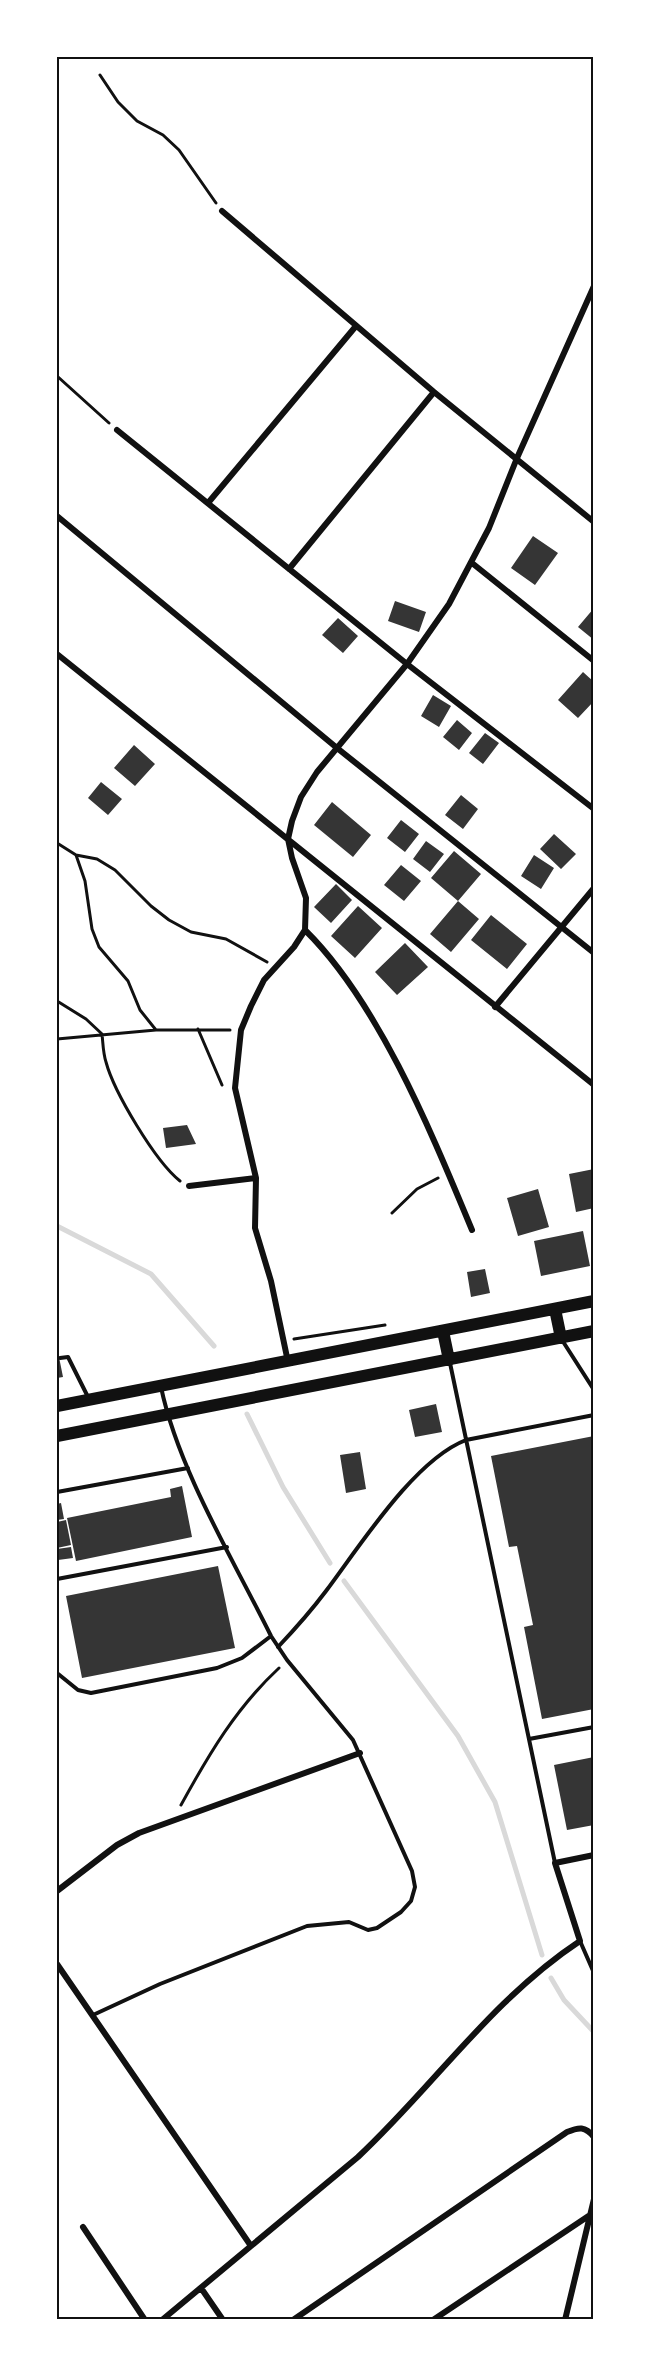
<svg xmlns="http://www.w3.org/2000/svg" width="651" height="2377" font-family="'Source Serif 4',serif">
  <style>
    .lines { fill: none; stroke-linecap: round; stroke-linejoin: round }
    .stream { stroke: #d9d9d9; stroke-width: 5 }
    .building { fill: #353535 }
    .path { stroke: #111; stroke-width: 3 }
    .service { stroke: #111; stroke-width: 4 }
    .minor { stroke: #111; stroke-width: 6 }
    .trunk { stroke: #111; stroke-width: 12 }
    .neatline { fill: none; stroke: #111; stroke-width: 2 }
  </style>
  <rect width="100%" height="100%" fill="#fff"/>
  <g class="lines">
    <!-- stream -->
    <path class="stream" d="M57 1226 151 1274 214 1346
      M247 1414 283 1487 330 1563
      M344 1581 458 1736 495 1802 542 1955
      M551 1978 564 2000 594 2032"/>
  </g>
  <!-- building -->
  <path class="building" d="M533 536 558 553 535 585 511 568Z
    M395 601 426 612 419 632 388 621Z
    M594 608V640L578 627Z
    M338 618 358 636 343 653 322 635Z
    M583 672 594 682V701L578 718 558 700Z
    M433 695 451 706 439 727 421 716Z
    M457 720 472 733 459 750 443 737Z
    M485 733 499 743 483 764 469 753Z
    M134 745 155 764 135 786 114 768Z
    M101 782 122 799 108 815 88 798Z
    M461 795 478 809 463 829 445 815Z
    M332 802 371 835 353 857 314 825Z
    M401 820 419 834 405 852 387 838Z
    M554 834 576 854 561 869 540 849Z
    M426 841 444 854 430 872 413 859Z
    M454 851 481 874 458 901 431 878Z
    M534 855 554 868 541 889 521 876Z
    M401 865 421 881 404 901 384 885Z
    M336 884 352 900 331 923 314 907Z
    M458 901 479 919 451 952 430 934Z
    M358 906 382 928 355 958 331 936Z
    M491 915 527 944 507 969 471 940Z
    M405 943 428 967 397 995 375 972Z
    M187 1125 196 1144 166 1148 163 1128Z
    M594 1169V1208L576 1212 569 1174Z
    M538 1189 549 1227 518 1236 507 1198Z
    M583 1231 590 1266 541 1276 534 1241Z
    M485 1269 490 1293 471 1297 467 1272Z
    M57 1347 63 1377 57 1378Z
    M436 1404 442 1432 415 1437 409 1410Z
    M594 1436V1709L542 1719 524 1627 533 1625 517 1546 509 1547 491 1456Z
    M360 1452 366 1489 346 1493 340 1455Z
    M182 1486 192 1537 76 1561 67 1518 171 1497 170 1489Z
    M61 1503 64 1519 57 1520V1504Z
    M66 1520 71 1545 57 1548V1522Z
    M71 1547 73 1558 58 1560 57 1549Z
    M218 1566 235 1648 82 1678 66 1596Z
    M594 1757V1825L567 1830 554 1765Z"/>
  <g class="lines">
    <!-- path -->
    <path class="path" d="M100 75 118 102 137 121 163 135 179 150 216 203
      M57 376 109 423
      M57 843 76 855 97 859 115 870 151 906 169 920 191 932 226 939 267 962
      M76 855 85 881 92 929 99 947 128 981 140 1010 156 1030
      M57 1001 86 1019 102 1034C103 1043 103 1053 106 1062 114 1092 155 1161 180 1181
      M198 1029 222 1085
      M57 1039 156 1030H230
      M392 1213 417 1189 438 1178
      M294 1339 385 1325
      M181 1805C209 1754 236 1708 279 1668"/>
    <!-- service -->
    <path class="service" d="M593 1231 594 1238
      M562 1340 594 1390
      M60 1358 68 1357 88 1397
      M450 1363 555 1863
      M57 1492 188 1468
      M57 1579 227 1547
      M278 1647C295 1629 311 1611 326 1591 360 1546 414 1460 466 1440L594 1415
      M57 1673 78 1690 91 1693 217 1668 242 1658 271 1636
      M529 1739 594 1727
      M580 1941 594 1973
      M93 2015 160 1984 307 1926 349 1922 368 1930 377 1928 401 1912 411 1901 415 1887 412 1871 353 1740 287 1660 271 1636C234 1561 178 1469 161 1387"/>
    <!-- minor -->
    <path class="minor" d="M222 211 434 392 594 522
      M117 430 407 664 594 809
      M208 503 356 326
      M57 516 337 748 594 953
      M472 563 594 661
      M289 569 434 392
      M57 654 594 1085
      M305 930C379 1003 432 1134 472 1230
      M495 1007 594 888
      M189 1186 256 1178
      M288 1362 271 1281 255 1228 256 1178 235 1088 241 1030 251 1006 264 980 294 947 305 930 306 898 292 858 288 839 292 821 301 797 317 772 407 664 449 604 489 528 517 458 594 286
      M57 1891 117 1845 139 1833 360 1753
      M57 1964 251 2246
      M83 2227 145 2320
      M201 2288 223 2320
      M162 2320 358 2157C434 2086 491 2000 580 1941L555 1863 594 1855
      M293 2320 567 2132C579 2127 585 2126 594 2137
      M433 2320 590 2215
      M565 2320 594 2199"/>
    <!-- trunk -->
    <path class="trunk" d="M555 1309 561 1338
      M443 1331 449 1360
      M57 1406 594 1301
      M57 1436 594 1331"/>
  </g>
  <!-- border -->
  <rect width="651" height="2377" fill="none" stroke="#ffffff" stroke-width="117"/>
  <rect x="58" y="58" width="534" height="2260" class="neatline"/>
</svg>
